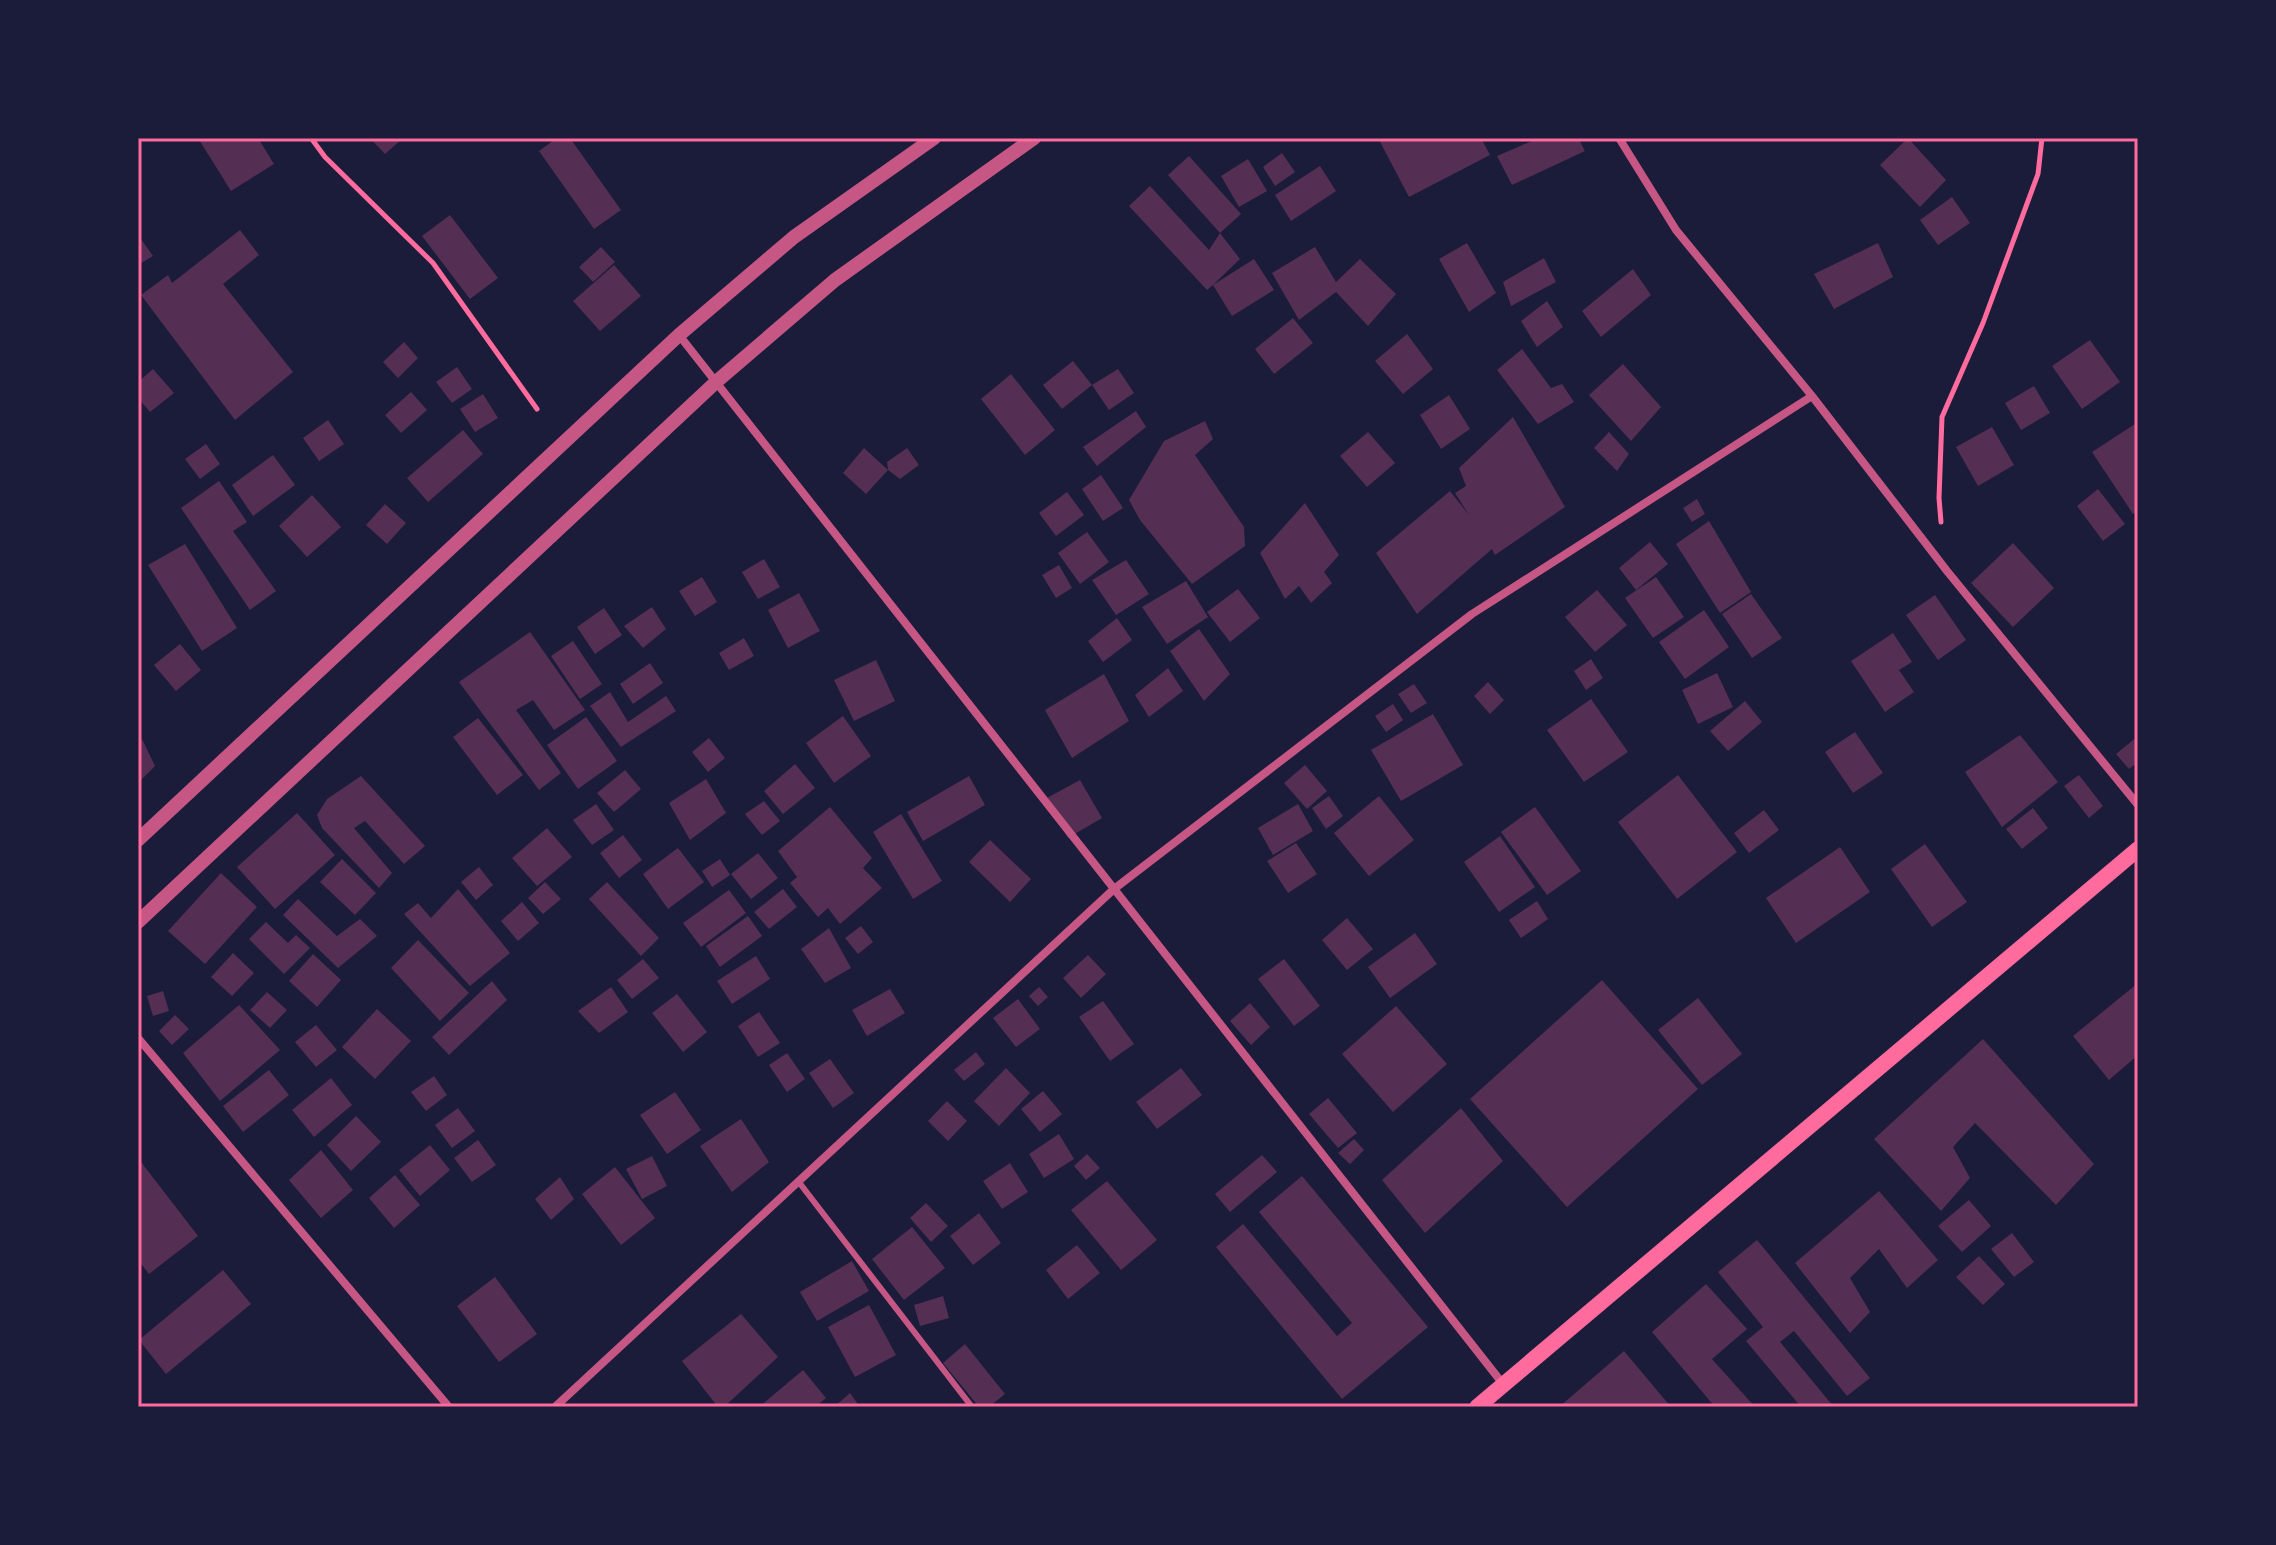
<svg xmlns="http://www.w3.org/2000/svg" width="2276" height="1545" font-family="'Open Sans',sans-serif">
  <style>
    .building { fill: #542f53 }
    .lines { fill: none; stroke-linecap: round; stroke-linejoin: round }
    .path { stroke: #ff6b9d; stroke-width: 5 }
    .service { stroke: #c65784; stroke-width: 6 }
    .minor { stroke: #c65784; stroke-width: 8 }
    .tertiary { stroke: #c65784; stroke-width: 14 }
    .secondary { stroke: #ff6b9d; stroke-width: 16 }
    .neatline { fill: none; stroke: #ff6b9d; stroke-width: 3 }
  </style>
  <rect width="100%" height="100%" fill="#1b1b3a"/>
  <!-- building -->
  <path class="building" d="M198 138H258L274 164 231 191Z
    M370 138H403L385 154Z
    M557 138H570L621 210 594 229 539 151Z
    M1378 138H1481L1490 155 1409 197Z
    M1539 138H1578L1585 151 1512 185 1497 156Z
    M1908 138 1946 180 1920 207 1880 165Z
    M1282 153 1295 172 1275 186 1263 167Z
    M1189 156 1241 214 1220 233 1168 175Z
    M1248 159 1267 191 1239 207 1221 176Z
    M1320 166 1336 191 1291 221 1275 195Z
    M1150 186 1209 250 1220 233 1240 259 1213 285 1254 259 1274 290 1232 316 1213 285 1207 290 1129 206Z
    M1952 197 1970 223 1938 245 1920 220Z
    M450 215 498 278 470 299 422 236Z
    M240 230 259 255 223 284 293 372 235 420 141 295 168 275 172 283Z
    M138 235 153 256 138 265Z
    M1467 243 1496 293 1469 312 1439 259Z
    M1878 243 1893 277 1834 309 1814 274Z
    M601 247 615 262 593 282 579 267Z
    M1315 247 1336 282 1360 259 1396 294 1368 326 1336 292 1299 320 1272 273Z
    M1544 258 1556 282 1511 306 1503 282Z
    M614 265 641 296 600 331 573 301Z
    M1633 269 1651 295 1601 337 1582 311Z
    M1547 301 1563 327 1537 347 1521 321Z
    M1293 318 1313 343 1274 374 1255 349Z
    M1407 334 1433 369 1403 394 1375 361Z
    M2090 340 2120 382 2082 409 2052 366Z
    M404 342 418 358 398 378 383 362Z
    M1522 349 1551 388 1562 384 1574 402 1538 424 1497 370Z
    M1073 361 1092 385 1118 369 1134 393 1109 410 1092 385 1062 409 1043 385Z
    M1623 364 1661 407 1631 441 1589 395Z
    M457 367 472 389 452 403 436 382Z
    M153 369 174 393 150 412 138 398V382Z
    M1011 374 1055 430 1025 455 981 399Z
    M2034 386 2050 413 2021 430 2005 403Z
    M411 392 427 410 401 433 385 415Z
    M483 394 498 418 475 432 460 409Z
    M1449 395 1470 429 1441 449 1420 415Z
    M1136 411 1146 427 1097 466 1083 447Z
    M1513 417 1565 507 1495 555 1492 549 1417 614 1376 553 1450 491 1469 515 1455 493 1466 486 1459 468Z
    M328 420 344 444 319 461 303 438Z
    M1205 421 1213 439 1195 455 1244 527 1245 546 1192 584 1140 520 1129 500 1164 441Z
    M2138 422V511L2133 514 2092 452Z
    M1992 427 2014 465 1978 486 1956 447Z
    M463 430 483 454 428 502 407 478Z
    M1368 432 1395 463 1367 487 1340 456Z
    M1609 432 1629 454 1617 471 1594 448Z
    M206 444 220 464 200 479 185 459Z
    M864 448 888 470 866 494 843 473Z
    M907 448 919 465 900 479 888 470 887 462Z
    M273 455 295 485 253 516 232 485Z
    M1101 475 1123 508 1103 521 1082 489Z
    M219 481 247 522 233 531 276 591 250 610 181 508Z
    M2098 489 2125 524 2103 541 2077 506Z
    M1067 492 1084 515 1056 536 1039 513Z
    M312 495 341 527 307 557 279 526Z
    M1697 499 1705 514 1692 522 1683 508Z
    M1305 503 1339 555 1324 572 1332 583 1311 603 1299 586 1285 599 1260 553Z
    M385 504 406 523 387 544 366 525Z
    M1709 521 1751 592 1720 613 1676 544Z
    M1087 532 1109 562 1080 584 1058 553Z
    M1650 542 1668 564 1636 590 1619 568Z
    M2013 543 2054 588 2013 627 1971 583Z
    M185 544 237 628 202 651 148 565Z
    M764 559 780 587 758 599 742 572Z
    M1126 560 1149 594 1116 615 1092 580Z
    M1059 565 1072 588 1056 598 1042 575Z
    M702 577 717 602 695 616 679 591Z
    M1656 577 1684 617 1653 638 1625 598Z
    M1186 581 1208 617 1167 644 1142 607Z
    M1238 589 1260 618 1230 642 1207 612Z
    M1597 590 1627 625 1595 652 1565 617Z
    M799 593 820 631 788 648 768 610Z
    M1751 594 1782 638 1752 658 1722 614Z
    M1935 595 1966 640 1938 660 1906 615Z
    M652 607 666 629 643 648 624 626Z
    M604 608 622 635 595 654 577 627Z
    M1704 610 1729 647 1685 679 1659 642Z
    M1117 618 1132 640 1103 662 1088 641Z
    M1199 629 1230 674 1204 701 1170 651Z
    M530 632 585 710 554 730 533 700 516 710 561 773 539 790 459 682Z
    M1893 633 1912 662 1899 670 1914 692 1885 712 1851 661Z
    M744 638 754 656 729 670 719 653Z
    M573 641 602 684 580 699 551 656Z
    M180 644 201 670 176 691 154 665Z
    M1591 659 1603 678 1586 690 1574 671Z
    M876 660 895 701 854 721 834 680Z
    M650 663 663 683 633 704 620 684Z
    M1168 668 1183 691 1149 717 1135 695Z
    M1717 673 1733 707 1698 724 1682 690Z
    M1104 674 1129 721 1072 758 1045 710Z
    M1488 682 1504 700 1490 714 1474 696Z
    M1414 684 1427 703 1411 713 1398 694Z
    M610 692 628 722 666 696 676 711 621 747 590 706Z
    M1591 699 1628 752 1584 782 1547 730Z
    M1745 701 1762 722 1728 751 1710 731Z
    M1393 704 1403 720 1386 732 1375 716Z
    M1433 714 1463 765 1401 801 1371 750Z
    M843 716 871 756 834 783 806 743Z
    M586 717 617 761 578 789 547 745Z
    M478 718 523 775 497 795 453 737Z
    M1855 732 1883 773 1853 793 1825 752Z
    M2020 735 2058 782 2002 827 1965 772Z
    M2138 736V762L2129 769 2116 754Z
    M709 738 725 758 708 772 692 752Z
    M142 739 155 766 138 783V743Z
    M795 764 815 788 783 814 764 791Z
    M1305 765 1327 791 1307 809 1284 783Z
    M625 770 641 789 614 812 597 793Z
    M1678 775 1737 852 1677 899 1618 822Z
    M2079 775 2103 806 2089 818 2064 786Z
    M361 776 425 846 404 864 365 821 354 828 392 873 379 888 322 828 317 815 327 799Z
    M969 776 985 805 923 841 907 812Z
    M706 779 726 813 690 840 669 803Z
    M1080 780 1102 818 1068 838 1045 799Z
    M1329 796 1343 816 1326 829 1312 808Z
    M1379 796 1414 840 1369 876 1334 833Z
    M764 801 780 821 762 835 745 814Z
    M596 804 614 830 592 845 573 820Z
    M1298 804 1313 831 1273 855 1258 828Z
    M830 807 872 858 863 868 882 888 840 924 828 908 818 917 790 883 797 877 778 851Z
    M1535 807 1581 871 1547 895 1501 832Z
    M2033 808 2048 828 2022 849 2006 829Z
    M1764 810 1779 830 1749 853 1734 833Z
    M297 813 335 855 275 909 237 867Z
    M901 814 942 881 913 899 873 832Z
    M547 828 572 857 537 886 512 858Z
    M623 835 642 860 619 878 600 853Z
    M1500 836 1535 887 1499 912 1464 862Z
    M990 840 1031 879 1010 902 969 862Z
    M1296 843 1317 874 1288 893 1267 861Z
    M1925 844 1967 902 1932 927 1891 869Z
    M1840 847 1870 892 1796 943 1766 898Z
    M678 848 704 882 668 909 643 874Z
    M758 853 778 878 751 899 731 874Z
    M342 859 376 893 355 915 320 882Z
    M720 859 730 875 712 887 702 871Z
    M479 867 493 885 476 900 461 882Z
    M221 873 257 907 205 964 168 931Z
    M545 882 561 899 543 914 528 898Z
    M607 882 659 938 641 956 589 899Z
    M458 889 510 953 470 986 404 914 418 903 431 918Z
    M783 889 797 907 769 929 754 912Z
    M729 890 746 913 701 947 683 923Z
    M298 899 337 936 360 919 377 936 338 968 283 915Z
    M1537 901 1548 919 1521 938 1509 920Z
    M522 902 539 923 518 941 501 921Z
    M748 916 762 936 720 967 706 946Z
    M1347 918 1373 949 1347 970 1322 940Z
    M266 922 288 943 296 935 310 948 284 974 249 939Z
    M861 926 873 942 858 954 845 938Z
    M829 928 851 968 825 983 801 949Z
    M1415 933 1437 964 1390 998 1368 967Z
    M418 940 469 993 440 1021 391 968Z
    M233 953 254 973 232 996 211 977Z
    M313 954 341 980 317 1007 289 981Z
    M1088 955 1106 974 1081 998 1063 978Z
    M756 956 770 979 732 1004 717 981Z
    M643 959 659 978 632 999 617 980Z
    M1284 959 1320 1006 1294 1026 1258 979Z
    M1602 980 1698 1089 1567 1207 1470 1099Z
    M492 981 507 1000 449 1055 432 1037Z
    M2138 983V1055L2109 1080 2073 1036Z
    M611 987 628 1012 599 1033 578 1011Z
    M1039 987 1048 997 1038 1006 1029 996Z
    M890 989 905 1013 867 1036 852 1010Z
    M163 991 169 1011 153 1016 147 996Z
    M267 992 287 1010 270 1028 250 1010Z
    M677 994 707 1032 683 1052 652 1013Z
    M1698 998 1742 1054 1702 1085 1658 1030Z
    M1018 999 1040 1029 1016 1047 993 1018Z
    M1103 1001 1134 1044 1110 1061 1079 1017Z
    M1250 1003 1270 1027 1251 1045 1230 1021Z
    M239 1005 280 1050 220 1101 183 1053Z
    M1396 1006 1447 1064 1393 1112 1342 1054Z
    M377 1009 411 1041 375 1079 342 1047Z
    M759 1012 780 1043 758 1057 738 1026Z
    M175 1015 189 1029 172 1045 159 1031Z
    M316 1025 337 1050 316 1067 295 1042Z
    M1983 1039 2094 1164 2056 1205 1975 1123 1953 1147 1970 1178 1941 1211 1874 1139Z
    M976 1052 985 1064 964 1081 954 1070Z
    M787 1053 805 1079 787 1092 769 1065Z
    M830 1059 854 1093 833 1108 809 1073Z
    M1006 1068 1030 1093 999 1126 974 1101Z
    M1181 1068 1202 1095 1157 1129 1136 1102Z
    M269 1070 289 1095 243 1132 223 1106Z
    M434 1076 447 1095 426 1111 411 1092Z
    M331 1078 352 1105 314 1137 292 1110Z
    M1043 1091 1062 1114 1040 1132 1021 1109Z
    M675 1092 701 1130 667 1154 640 1115Z
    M1328 1098 1357 1133 1338 1148 1309 1114Z
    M947 1101 967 1121 948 1141 928 1121Z
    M458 1108 475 1131 452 1148 435 1125Z
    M1461 1108 1503 1161 1425 1233 1382 1180Z
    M356 1116 381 1142 351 1171 327 1145Z
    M741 1119 769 1162 732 1192 700 1146Z
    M1059 1134 1074 1159 1044 1178 1029 1154Z
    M1354 1139 1364 1150 1350 1164 1338 1153Z
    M478 1140 496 1165 472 1182 454 1158Z
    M430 1145 450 1170 420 1196 399 1170Z
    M321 1150 353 1190 321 1218 289 1180Z
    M1087 1154 1100 1168 1086 1180 1074 1166Z
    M1262 1155 1277 1172 1230 1212 1215 1194Z
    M652 1156 667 1186 642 1199 626 1169Z
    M138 1158 198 1236 149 1274 138 1260Z
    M1010 1163 1028 1192 1002 1209 983 1181Z
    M615 1167 655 1218 621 1245 582 1194Z
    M395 1175 420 1205 394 1228 369 1198Z
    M1302 1176 1428 1327 1342 1399 1216 1247 1243 1224 1337 1336 1352 1323 1259 1212Z
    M560 1177 574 1199 551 1220 535 1199Z
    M1107 1181 1157 1240 1121 1270 1071 1210Z
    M1879 1191 1938 1260 1907 1288 1879 1249 1850 1278 1870 1312 1850 1333 1795 1263Z
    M1969 1200 1991 1226 1962 1252 1938 1226Z
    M926 1203 948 1226 931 1242 910 1218Z
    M979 1213 1001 1243 973 1265 950 1236Z
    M912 1227 945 1268 904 1300 872 1259Z
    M2012 1233 2034 1262 2014 1277 1991 1249Z
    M1757 1240 1870 1378 1847 1396 1794 1331 1780 1342 1834 1407H1801L1746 1341 1763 1327 1718 1272Z
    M1077 1245 1100 1273 1068 1299 1046 1270Z
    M1979 1256 2005 1284 1983 1305 1956 1277Z
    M852 1261 869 1291 817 1321 800 1292Z
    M223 1270 251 1304 166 1374 139 1340Z
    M495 1277 537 1334 499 1362 457 1306Z
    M1706 1284 1747 1329 1712 1359 1755 1407H1715L1652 1332Z
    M943 1296 949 1318 920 1326 914 1305Z
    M869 1305 896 1355 855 1377 828 1327Z
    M741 1314 778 1357 724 1407H718L682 1361Z
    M965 1344 1005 1394 989 1407H979L943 1363Z
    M1624 1351 1671 1407H1559Z
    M803 1370 826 1398 815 1407H759Z
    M850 1393 860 1407H834Z"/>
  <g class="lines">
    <!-- path -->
    <path class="path" d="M311 138 325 157 433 263 537 409
      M1941 522 1939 498 1942 417 1983 323 2038 174 2042 138"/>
    <!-- service -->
    <path class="service" d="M798 1181 972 1407"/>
    <!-- minor -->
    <path class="minor" d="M1619 138 1676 230 1812 396 1947 571 2138 805
      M679 335 1503 1384
      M138 1038 449 1407
      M555 1407 1114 889 1472 614 1812 396"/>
    <!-- tertiary -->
    <path class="tertiary" d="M138 840 679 335 794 237 934 138
      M138 922 716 382 835 280 1034 138"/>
    <!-- secondary -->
    <path class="secondary" d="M1477 1407 2138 849"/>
  </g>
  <!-- border -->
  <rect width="2276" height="1545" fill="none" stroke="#1b1b3a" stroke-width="280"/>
  <rect x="140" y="140" width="1996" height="1265" class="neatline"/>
</svg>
